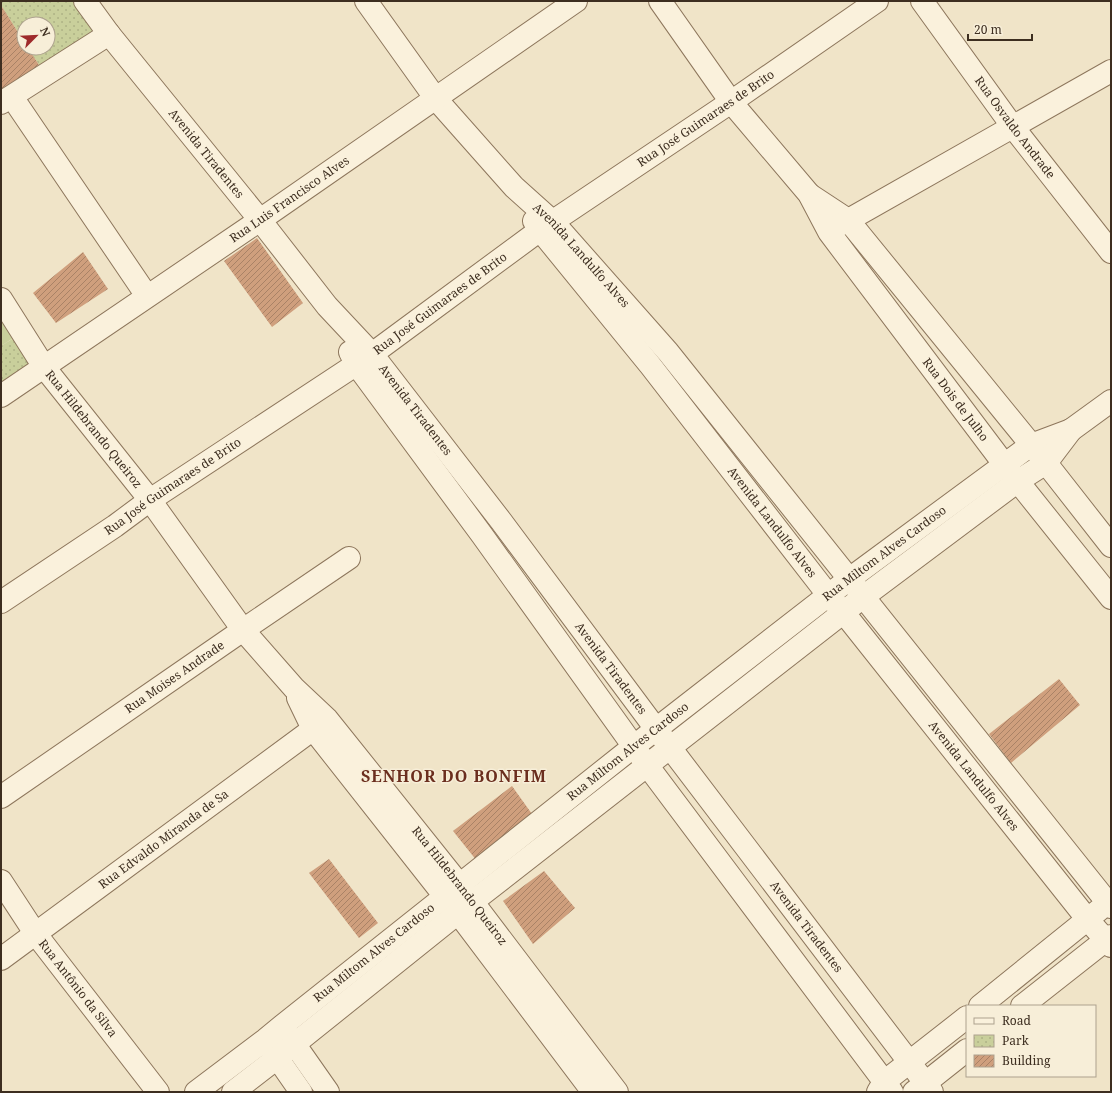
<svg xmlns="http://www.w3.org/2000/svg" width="1112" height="1093" font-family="'Noto Serif',serif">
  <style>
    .park { fill: url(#park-dots) }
    .pitch { fill: #c9cf9b }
    .building { fill: url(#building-hatch) }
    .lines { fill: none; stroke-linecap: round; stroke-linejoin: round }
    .minor-casing { stroke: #8d765c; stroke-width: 24 }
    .minor { stroke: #faf1dc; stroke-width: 22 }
    .labels { text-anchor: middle; stroke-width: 3; stroke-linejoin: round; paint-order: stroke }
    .street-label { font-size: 12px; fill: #3d2e20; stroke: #f7eed8 }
    .district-label { font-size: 16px; font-weight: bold; letter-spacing: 1px; fill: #6b2e1e; stroke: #f7eed8 }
  </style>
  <defs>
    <pattern id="park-dots" width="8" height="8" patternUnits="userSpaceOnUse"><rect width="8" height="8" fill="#c9cf9b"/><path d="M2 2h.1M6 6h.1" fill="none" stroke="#aeb285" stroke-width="1.8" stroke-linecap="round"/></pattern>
    <pattern id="building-hatch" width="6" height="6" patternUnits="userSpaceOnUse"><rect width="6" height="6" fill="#cf9f7d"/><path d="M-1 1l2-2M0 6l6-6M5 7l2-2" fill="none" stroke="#a98266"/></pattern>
  </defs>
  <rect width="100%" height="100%" fill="#f0e4c8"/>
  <!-- park -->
  <path class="park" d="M1 1H85L109 36 39 65 28 48H48V24H24V42L1 5Z
    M17 336 34 364 1 386V346Z"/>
  <!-- pitch -->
  <path class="pitch" d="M1 294 27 329 1 346Z"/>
  <!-- building -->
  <path class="building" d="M1 5 24 42V48H28L39 65 1 90Z
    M257 238 303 303 272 327 224 261Z
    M83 252 108 289 56 323 33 293Z
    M1059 679 1080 705 1011 763 989 734Z
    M512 786 532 814 477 861 453 831Z
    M329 859 378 923 359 938 309 873Z
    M544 871 575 908 533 944 503 901Z"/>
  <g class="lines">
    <defs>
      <g id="minor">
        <path id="s1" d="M85 1 109 34 260 220 327 306 372 354 501 521 656 729 932 1092"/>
        <path id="s2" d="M366 1 436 99 514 187 553 222 668 352 1111 907"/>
        <path id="s3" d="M660 1 731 102 809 194 829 232 1004 464 1111 598"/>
        <path id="s4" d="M922 1 1013 127 1111 252"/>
        <path d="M12 97 147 296"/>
        <path d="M1 103 109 34"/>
        <path d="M810 195 848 220 1046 463 1111 546"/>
        <path id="s5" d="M534 221 540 230 650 365 829 596 844 613 1088 920 1111 946"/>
        <path d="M836 227 1111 71"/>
        <path id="s6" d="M1 299 44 367 150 500 243 630 294 688 327 719 459 884 617 1092"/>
        <path d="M350 352 356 364 482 535 647 765 892 1092"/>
        <path id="s7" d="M1 396 260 220 576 1"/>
        <path id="s8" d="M1 602 115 526 150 500 372 354 540 230 731 102 877 1"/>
        <path d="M298 698 313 729 458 913 593 1092"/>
        <path id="s9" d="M1 797 243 630 349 558"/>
        <path id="s10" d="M1 881 35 933 158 1092"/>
        <path id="s11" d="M1 959 324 721"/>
        <path d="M980 1006 1099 910"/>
        <path d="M1022 1006 1111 936"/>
        <path d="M286 1032 328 1092"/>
        <path d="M269 1046 301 1092"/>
        <path id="s12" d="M196 1092 265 1040 282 1026 633 747 848 580 1031 445 1071 430 1111 401"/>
        <path d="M233 1092 277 1058 458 913 863 597 1018 481 1046 463 1071 430"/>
        <path d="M878 1092 884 1082 967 1017"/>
        <path d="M914 1092 967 1050"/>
      </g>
    </defs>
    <!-- minor casing -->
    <use href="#minor" class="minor-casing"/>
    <!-- minor -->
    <use href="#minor" class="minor"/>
  </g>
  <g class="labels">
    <!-- street labels -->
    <g class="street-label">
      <text dy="4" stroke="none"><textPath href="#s8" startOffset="855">Rua José Guimaraes de Brito</textPath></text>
      <text dy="4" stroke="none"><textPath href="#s4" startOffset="157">Rua Osvaldo Andrade</textPath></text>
      <text dy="4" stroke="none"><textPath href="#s1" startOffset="195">Avenida Tiradentes</textPath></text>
      <text dy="4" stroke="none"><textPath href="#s7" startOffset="349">Rua Luis Francisco Alves</textPath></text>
      <text dy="4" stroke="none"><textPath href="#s2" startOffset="334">Avenida Landulfo Alves</textPath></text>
      <text dy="4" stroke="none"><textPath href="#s8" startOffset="531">Rua José Guimaraes de Brito</textPath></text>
      <text dy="4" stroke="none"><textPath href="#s3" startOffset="497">Rua Dois de Julho</textPath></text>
      <text dy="4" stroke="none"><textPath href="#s1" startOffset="526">Avenida Tiradentes</textPath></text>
      <text dy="4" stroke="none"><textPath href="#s6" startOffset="160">Rua Hildebrando Queiroz</textPath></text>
      <text dy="4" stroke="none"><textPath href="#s8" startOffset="207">Rua José Guimaraes de Brito</textPath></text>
      <text dy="4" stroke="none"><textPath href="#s5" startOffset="384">Avenida Landulfo Alves</textPath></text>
      <text dy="4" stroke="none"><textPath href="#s12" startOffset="874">Rua Miltom Alves Cardoso</textPath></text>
      <text dy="4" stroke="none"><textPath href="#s1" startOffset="850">Avenida Tiradentes</textPath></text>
      <text dy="4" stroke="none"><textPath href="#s9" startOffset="211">Rua Moises Andrade</textPath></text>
      <text dy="4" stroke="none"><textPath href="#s12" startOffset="550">Rua Miltom Alves Cardoso</textPath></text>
      <text dy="4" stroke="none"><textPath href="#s5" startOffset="708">Avenida Landulfo Alves</textPath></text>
      <text dy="4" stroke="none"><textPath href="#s11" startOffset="202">Rua Edvaldo Miranda de Sa</textPath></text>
      <text dy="4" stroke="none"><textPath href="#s6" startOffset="746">Rua Hildebrando Queiroz</textPath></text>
      <text dy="4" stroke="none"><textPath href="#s1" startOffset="1174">Avenida Tiradentes</textPath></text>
      <text dy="4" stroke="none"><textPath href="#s12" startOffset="226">Rua Miltom Alves Cardoso</textPath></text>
      <text dy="4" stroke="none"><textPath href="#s10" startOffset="132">Rua Antônio da Silva</textPath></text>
    </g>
    <!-- district labels -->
    <g class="district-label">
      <text x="454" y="782">SENHOR DO BONFIM</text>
    </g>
  </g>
  <!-- border -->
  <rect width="1112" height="1093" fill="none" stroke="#3d2e20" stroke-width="4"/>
  <!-- legend -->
  <rect x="966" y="1005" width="130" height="72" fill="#f7eed8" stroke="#ada18e"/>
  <rect x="974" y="1018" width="20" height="6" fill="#faf1dc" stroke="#ada18e"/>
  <text x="1002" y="1025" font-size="12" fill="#3d2e20">Road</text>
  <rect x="974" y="1035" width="20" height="12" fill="url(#park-dots)" stroke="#ada18e"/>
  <text x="1002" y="1045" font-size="12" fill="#3d2e20">Park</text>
  <rect x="974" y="1055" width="20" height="12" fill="url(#building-hatch)" stroke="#ada18e"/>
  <text x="1002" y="1065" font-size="12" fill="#3d2e20">Building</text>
  <!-- north arrow -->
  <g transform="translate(36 36) rotate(66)"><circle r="19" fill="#f7eed8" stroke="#ada18e"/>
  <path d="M0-3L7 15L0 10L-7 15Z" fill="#9e2a2b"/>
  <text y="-6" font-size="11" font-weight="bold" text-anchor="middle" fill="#3d2e20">N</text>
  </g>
  <!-- scale -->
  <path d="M968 34v6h64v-6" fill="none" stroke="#3d2e20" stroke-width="2"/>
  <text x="974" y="34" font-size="12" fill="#3d2e20" stroke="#f7eed8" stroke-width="3" paint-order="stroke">20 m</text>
</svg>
